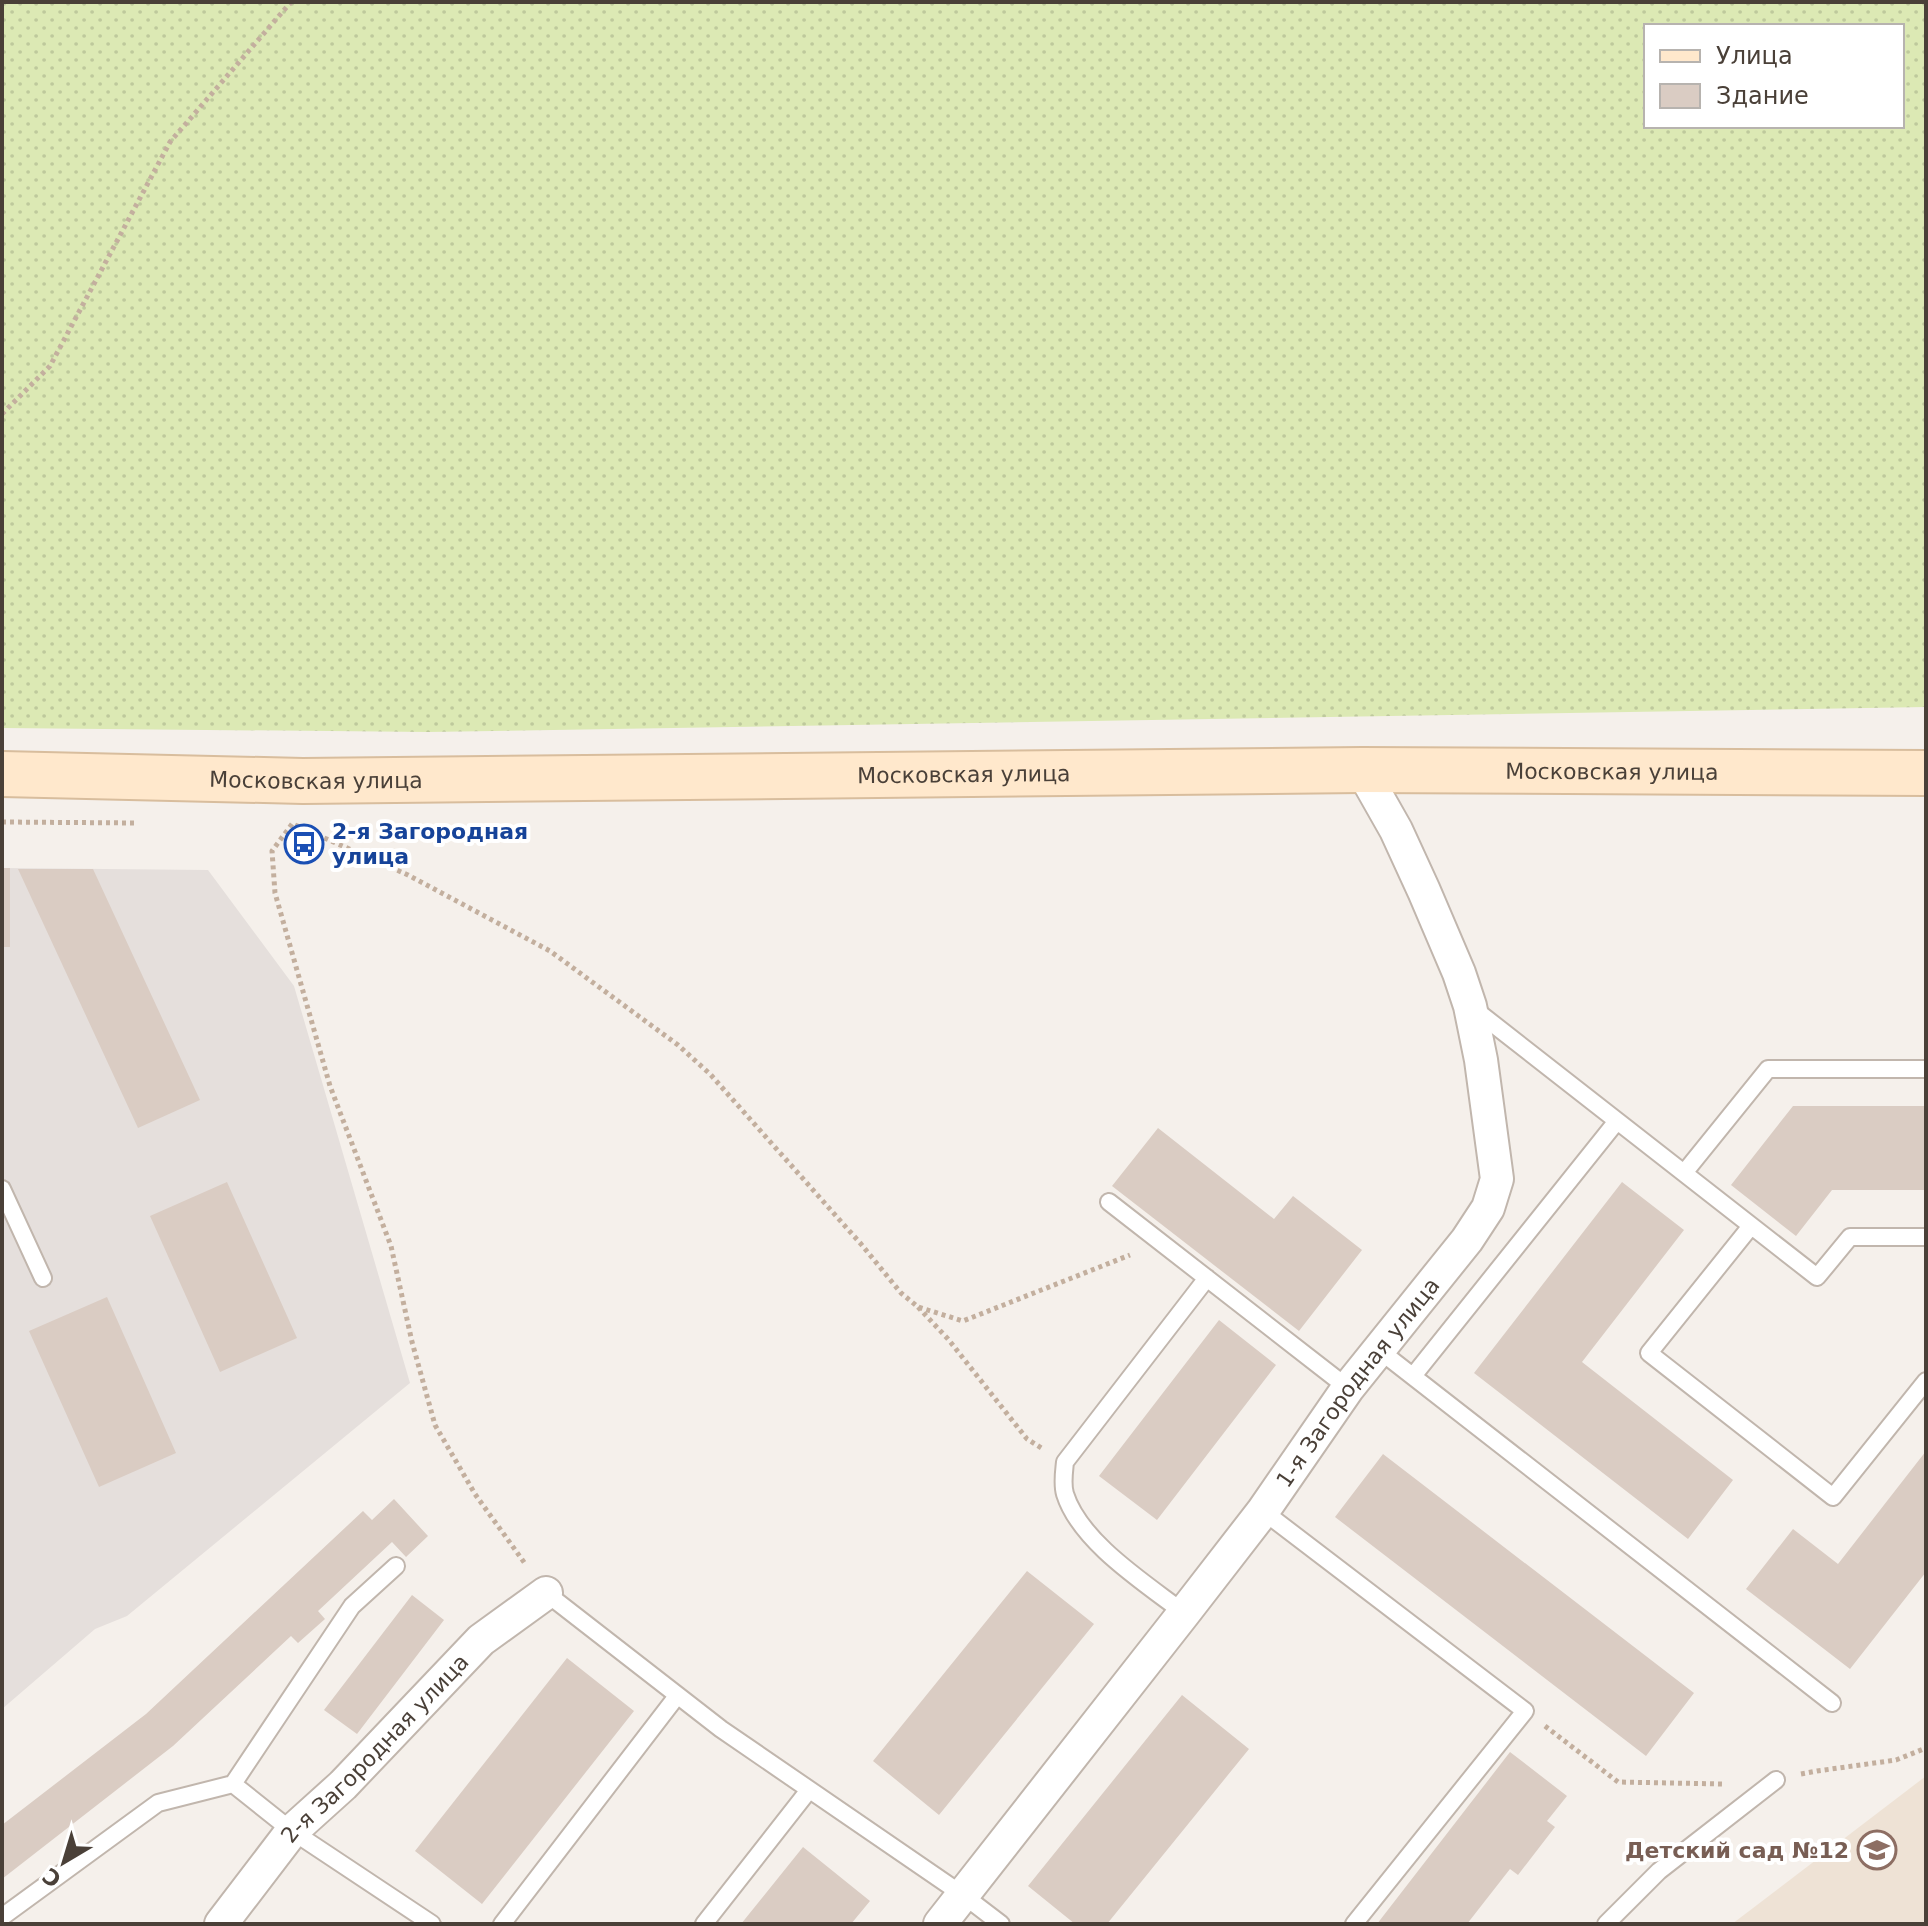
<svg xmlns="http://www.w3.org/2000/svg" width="1928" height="1926" font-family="'DejaVu Sans',sans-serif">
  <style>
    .industrial { fill: #e5dfdc }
    .education { fill: #eee2d5 }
    .grass { fill: url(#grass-dots); fill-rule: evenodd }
    .building { fill: #daccc3 }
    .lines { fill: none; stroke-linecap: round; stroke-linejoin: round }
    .service-casing { stroke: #c1b6ad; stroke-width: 20 }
    .minor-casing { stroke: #c1b6ad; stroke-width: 36 }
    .secondary-casing { stroke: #d8bd9d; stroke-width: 48 }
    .path { stroke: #c3af9e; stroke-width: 5; stroke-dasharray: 4 4; stroke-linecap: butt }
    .service { stroke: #fff; stroke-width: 16 }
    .minor { stroke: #fff; stroke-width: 32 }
    .secondary { stroke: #ffe8cc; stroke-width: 44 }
    .labels { text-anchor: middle; stroke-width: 8; stroke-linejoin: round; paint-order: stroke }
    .street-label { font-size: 22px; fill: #4a4038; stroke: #fff }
    .transit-label { font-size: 22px; font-weight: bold; fill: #164399; stroke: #fff; text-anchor: start }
    .education-label { font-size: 22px; font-weight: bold; fill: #785e54; stroke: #fff; text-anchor: end }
  </style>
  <defs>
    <pattern id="grass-dots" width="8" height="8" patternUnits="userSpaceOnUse" patternTransform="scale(2)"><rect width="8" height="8" fill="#dce9b4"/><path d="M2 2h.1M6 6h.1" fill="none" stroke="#bec99c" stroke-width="1.8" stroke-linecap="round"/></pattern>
  </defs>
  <rect width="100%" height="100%" fill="#f5f0eb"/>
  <!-- industrial -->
  <path class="industrial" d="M2 868 208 870 294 986 410 1383 127 1616 95 1629 2 1709Z"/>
  <!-- education -->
  <path class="education" d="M1926 1776V1924H1732Z"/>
  <!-- grass -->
  <path class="grass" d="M2 2H1926V707L428 732 2 728ZM1646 26H1902V126H1646Z"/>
  <!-- building -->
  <path class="building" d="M2 868H10V947H2Z
    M18 869H93L200 1100 138 1128Z
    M1793 1106H1926V1190H1832L1796 1236 1731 1185Z
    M1158 1128 1274 1219 1293 1196 1362 1250 1299 1331 1112 1186Z
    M227 1182 297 1338 220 1372 150 1216Z
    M1622 1182 1684 1230 1582 1362 1733 1480 1688 1539 1474 1373Z
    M107 1297 176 1453 99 1487 29 1331Z
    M1219 1320 1276 1365 1157 1520 1099 1476Z
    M1926 1451V1572L1850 1669 1746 1589 1793 1529 1838 1564Z
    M1383 1454 1694 1693 1646 1756 1335 1517Z
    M394 1499 428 1536 406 1557 392 1542 318 1611 325 1619 298 1643 291 1636 173 1746 2 1879V1825L146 1714 363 1511 372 1520Z
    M1027 1571 1094 1624 939 1815 873 1761Z
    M412 1595 444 1620 357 1734 324 1710Z
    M567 1658 634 1711 482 1904 415 1851Z
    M1182 1695 1249 1749 1107 1924H1075L1028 1886Z
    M1510 1752 1567 1796 1547 1821 1555 1827 1518 1875 1510 1869 1467 1924H1377Z
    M803 1847 870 1901 851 1924H741Z"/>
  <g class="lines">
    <defs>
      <path id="service" d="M1474 1009 1817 1277 1850 1237H1926
        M1684 1173 1768 1069H1926
        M2 1189 43 1278
        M1109 1202 1348 1388
        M1751 1226 1649 1353 1833 1497 1926 1381
        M1379 1350 1832 1703
        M1413 1376 1617 1121
        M1263 1511 1525 1711 1354 1924
        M546 1593 721 1729 963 1895 1001 1924
        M1184 1613C1145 1583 1080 1542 1065 1494 1062 1484 1064 1472 1065 1462L1207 1278
        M233 1784 292 1831 432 1924
        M2 1917 158 1803 233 1784 352 1606 396 1566
        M502 1924 677 1696
        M704 1924 809 1790
        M1606 1924 1659 1871 1776 1780"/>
      <g id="minor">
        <path id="s1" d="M221 1924 292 1831 343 1785 481 1640 546 1593"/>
        <path id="s2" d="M940 1924 1184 1613 1263 1511 1348 1388 1467 1240 1488 1208 1497 1179 1481 1060 1470 1006 1459 973 1424 891 1396 830 1362 770"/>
      </g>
      <g id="secondary">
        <path id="s3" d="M2 774 303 781 1362 770 1926 773"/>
      </g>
    </defs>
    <!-- service casing -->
    <use href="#service" class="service-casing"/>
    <!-- minor casing -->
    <use href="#minor" class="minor-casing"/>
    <!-- secondary casing -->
    <use href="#secondary" class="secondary-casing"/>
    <!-- path -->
    <path class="path" d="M2 414 50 366 170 142 291 2
      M2 822 137 823
      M292 824 272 851 275 893 330 1086 391 1246 412 1342 435 1425 475 1494 526 1565
      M295 825 408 875 550 951 678 1045 710 1074 861 1244 901 1293 918 1307 963 1321 1130 1255
      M918 1307 948 1339 1027 1439 1043 1449
      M1545 1726 1618 1782 1724 1784
      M1801 1774 1817 1771 1896 1760 1926 1748"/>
    <!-- service -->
    <use href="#service" class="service"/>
    <!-- minor -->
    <use href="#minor" class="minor"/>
    <!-- secondary -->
    <use href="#secondary" class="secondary"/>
  </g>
  <!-- icons -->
  <defs>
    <symbol id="bus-ring" viewBox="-11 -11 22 22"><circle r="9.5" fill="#fff" stroke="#1a4fb4" stroke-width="1.5"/><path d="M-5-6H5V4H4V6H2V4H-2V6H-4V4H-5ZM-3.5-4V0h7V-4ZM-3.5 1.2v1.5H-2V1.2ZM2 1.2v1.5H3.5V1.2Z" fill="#1a4fb4"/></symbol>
    <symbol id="school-ring" viewBox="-11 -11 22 22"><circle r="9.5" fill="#fff" stroke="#8d6e63" stroke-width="1.5"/><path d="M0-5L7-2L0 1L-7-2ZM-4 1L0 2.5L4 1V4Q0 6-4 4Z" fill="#8d6e63"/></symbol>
  </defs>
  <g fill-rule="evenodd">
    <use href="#bus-ring" x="282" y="822" width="44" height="44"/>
    <use href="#school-ring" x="1855" y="1828" width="44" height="44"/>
  </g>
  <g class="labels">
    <!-- street labels -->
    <g class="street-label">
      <text dy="8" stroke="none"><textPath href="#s3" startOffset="1610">Московская улица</textPath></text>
      <text dy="8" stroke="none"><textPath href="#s3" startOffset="962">Московская улица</textPath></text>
      <text dy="8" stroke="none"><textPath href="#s3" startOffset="314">Московская улица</textPath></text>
      <text dy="8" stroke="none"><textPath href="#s2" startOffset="684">1-я Загородная улица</textPath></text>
      <text dy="8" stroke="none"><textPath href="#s1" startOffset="234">2-я Загородная улица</textPath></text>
    </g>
    <!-- transit labels -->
    <g class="transit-label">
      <text x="332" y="839">2-я Загородная<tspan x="332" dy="25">улица</tspan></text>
    </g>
    <!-- education labels -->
    <g class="education-label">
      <text x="1849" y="1858">Детский сад №12</text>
    </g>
  </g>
  <!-- border -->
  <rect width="1928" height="1926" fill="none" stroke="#4a4038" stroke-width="8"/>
  <!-- legend -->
  <rect x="1644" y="24" width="260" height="104" fill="#ffffff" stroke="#b7b3af" stroke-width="2"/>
  <rect x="1660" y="50" width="40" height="12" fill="#ffe8cc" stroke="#b7b3af" stroke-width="2"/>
  <text x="1716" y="64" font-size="24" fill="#4a4038">Улица</text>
  <rect x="1660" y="84" width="40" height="24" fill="#daccc3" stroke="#b7b3af" stroke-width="2"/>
  <text x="1716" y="104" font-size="24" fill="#4a4038">Здание</text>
  <!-- north arrow -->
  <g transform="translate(64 1862) rotate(218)" stroke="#ffffff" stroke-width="6" paint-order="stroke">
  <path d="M0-6L14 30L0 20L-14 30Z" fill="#4a4038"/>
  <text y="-12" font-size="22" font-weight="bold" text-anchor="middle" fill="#4a4038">С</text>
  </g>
</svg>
